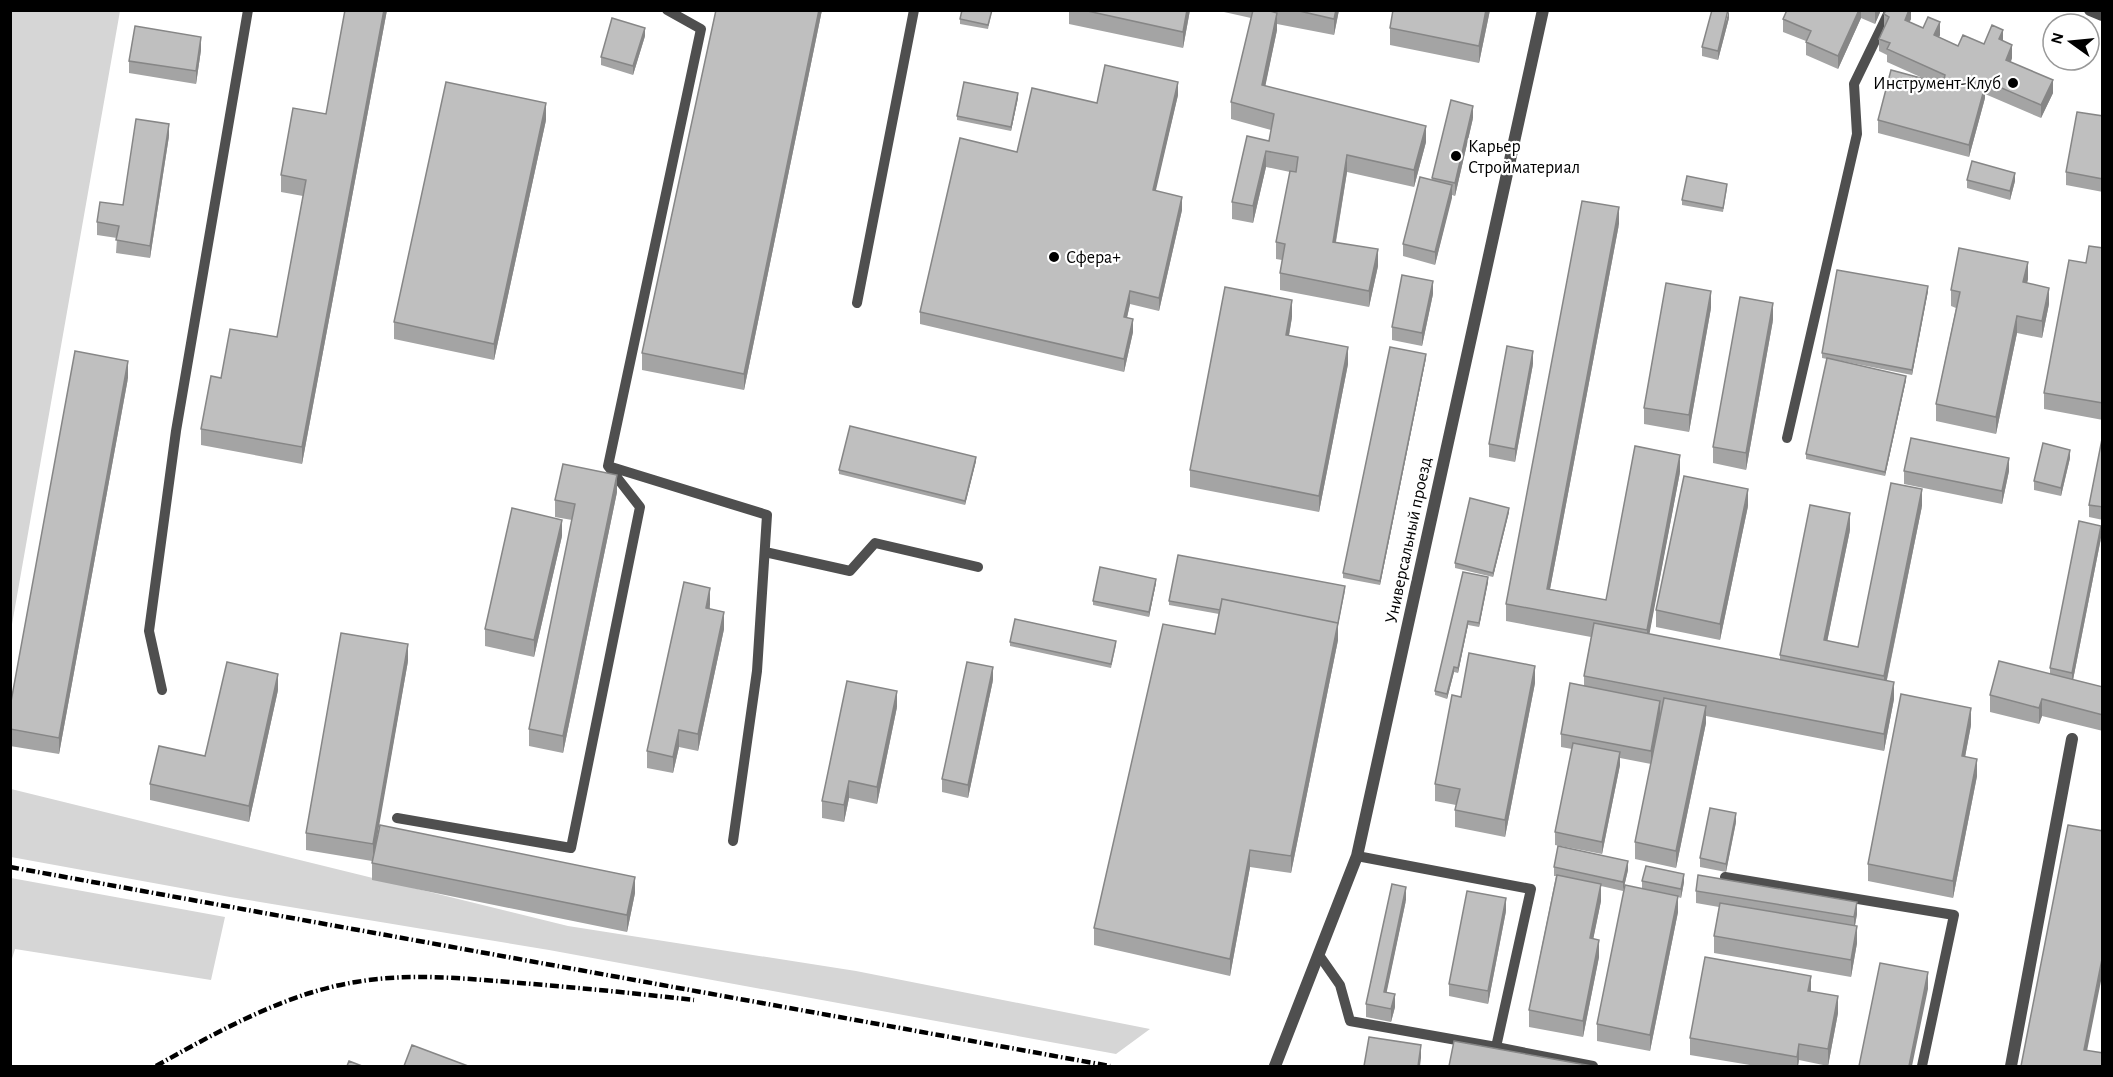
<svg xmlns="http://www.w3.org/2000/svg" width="2113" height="1077" font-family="'Alegreya Sans',sans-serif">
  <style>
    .green { fill: #d6d6d6 }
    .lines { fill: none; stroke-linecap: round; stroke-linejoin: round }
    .service { stroke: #4f4f4f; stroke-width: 10 }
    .minor { stroke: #4f4f4f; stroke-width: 12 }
    .tertiary { stroke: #4f4f4f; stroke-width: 12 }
    .rail { stroke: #000; stroke-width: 4.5; stroke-dasharray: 9 3 1.5 3; stroke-linecap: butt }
    .wall { fill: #a4a4a4 }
    .shaded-wall { fill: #868686 }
    .building { fill: #bfbfbf; stroke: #868686; stroke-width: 1.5 }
    .poi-dot { fill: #000; stroke: #fff; stroke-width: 2 }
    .labels { text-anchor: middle; stroke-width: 4.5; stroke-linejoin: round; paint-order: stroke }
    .poi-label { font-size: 18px; fill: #000; stroke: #fff; text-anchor: start }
    .street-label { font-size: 18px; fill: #000; stroke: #fff }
  </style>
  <rect width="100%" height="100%" fill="#fff"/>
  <!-- green -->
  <path class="green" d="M11 10 120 11 11 630 10 11Z
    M11 789 568 926 856 971 1150 1029 1116 1054 549 950 230 897 11 857Z
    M11 878 225 917 211 980 15 949 11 962Z"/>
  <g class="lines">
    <!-- service -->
    <path class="service" d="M857 303 914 10
      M1787 438 1857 134 1854 84 1890 10
      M608 466 767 515 757 671 733 841
      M765 552 850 571 875 543 978 567
      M162 690 149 631 176 431 248 10
      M397 818 571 848 640 507 608 466 701 29 667 10
      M1725 877 1954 915 1922 1066
      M1319 955 1340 985 1350 1021 1496 1047 1531 889 1357 856
      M1496 1047 1593 1066"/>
    <!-- minor -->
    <path class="minor" d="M2090 10 2102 15
      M2011 1066 2072 739"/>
    <!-- tertiary -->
    <path class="tertiary" d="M1275 1066 1357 856 1543 10"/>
    <!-- rail -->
    <path class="rail" d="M10 867 1110 1066
      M156 1066C217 1032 286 993 356 982 407 973 458 978 509 982 571 987 633 993 694 1000"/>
  </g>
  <!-- wall -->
  <path class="wall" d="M345 10H387L302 464 201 445V429L221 378 277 337 303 196 281 192V175L326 114Z
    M716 10H822L744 390 642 370V353Z
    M992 10 988 29 960 24V19Z
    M1069 10H1190L1183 48 1069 24Z
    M1215 10H1339L1334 35 1277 24V30L1265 86 1426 142 1414 187 1347 172 1336 242 1378 266 1369 307 1280 290V273L1282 260 1276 259V242L1290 172 1266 167 1253 223 1232 219V202L1269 141 1271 130 1231 119V102L1251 18Z
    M1393 10H1490L1479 63 1390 45V28Z
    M1787 10H1881L1875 24 1861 18 1838 69 1806 55V41L1783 32V19Z
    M1911 10V19L1909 22 1940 35 1939 37 1958 46 1984 44 2003 41 2012 58 2011 62 2053 93 2041 118 1985 94V98L1969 157 1878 133V120L1927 80 1887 62V55L1879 51V39L1884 27V14Z
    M1729 18 1718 60 1702 56V47Z
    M645 36 633 75 601 65V57Z
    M201 50 196 84 129 73V61Z
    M1178 95 1155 191 1182 210 1159 311 1130 304 1127 318 1133 332 1124 372 920 324V312L1097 103Z
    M1018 98 1011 131 957 120V116Z
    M2103 116V192L2066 185V172Z
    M1473 118 1455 196 1452 195 1435 265 1403 256V244L1432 180V178Z
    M546 120 494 360 394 339V322Z
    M169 136 150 258 116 253 117 238 97 235V222L123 205Z
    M1967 180 2015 181 2010 200 1967 188Z
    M1727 188 1723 212 1682 205V200Z
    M1619 224 1550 589 1606 600 1680 472 1649 634 1780 660V655L1850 530 1827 641 1858 647 1922 506 1887 680 1894 699 1884 751 1706 716V723L1676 868 1635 859V842L1651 764 1620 758V765L1602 854 1555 845V832L1572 749 1561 747V734L1584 686V676L1591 637 1506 621V604Z
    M2103 248V420L2044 409V393L2086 263Z
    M2028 279 2027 283 2049 304 2042 338 2017 333 1996 434 1936 421V404L1956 308 1951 306V290Z
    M1928 291 1912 375 1831 359 1906 380 1885 476 1806 459V454L1827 359 1822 358V353Z
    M1433 294 1422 346 1392 340V327Z
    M1711 308 1689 432 1644 424V408Z
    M1292 317 1289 336 1348 364 1319 512 1190 487V470Z
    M1773 320 1746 470 1713 463V447Z
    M1426 358 1380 585 1343 578V573Z
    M1533 364 1515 462 1489 457V444Z
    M128 378 59 754 10 746V707Z
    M2103 434V520L2089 517V505Z
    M2070 458 2061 496 2034 490V481Z
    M976 461 965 505 839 474V470Z
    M1904 471H2009L2002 504 1904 484Z
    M617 492 563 753 529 746V729L572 520 555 517V500Z
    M1748 506 1720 640 1656 627V610Z
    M1509 512 1493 577 1455 568V563Z
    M562 536 534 657 485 646V629Z
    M2101 538 2073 680 2103 687V731L2042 716 2039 724 1990 712V695L2050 674V668Z
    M1463 572 1488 582 1479 627 1468 625 1458 673 1454 672 1447 699 1435 695V691Z
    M1156 583 1149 617 1093 605V601Z
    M1345 591 1338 625V640L1291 873 1250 867 1230 976 1094 945V928L1215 634 1219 614 1169 605V601Z
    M710 605V609L724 629 698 751 679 747 673 773 647 768V751Z
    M1010 642 1116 645 1111 668 1010 646Z
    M408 661 375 845 635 893 627 932 372 880V861L306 850V833Z
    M993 680 968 798 942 792V779Z
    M1535 683 1505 837 1455 827V810L1456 805 1435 801V784L1461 697Z
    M278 690 249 822 150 800V784L205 756Z
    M897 707 877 804 849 798 844 822 822 818V801Z
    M1971 725 1965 757 1977 776 1953 898 1868 881V864Z
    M1736 822 1726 872 1700 867V858Z
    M1554 867 1628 870 1623 891 1601 886V901L1593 939 1599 957 1583 1037 1529 1027V1010L1556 876H1554Z
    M1642 881 1684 882 1681 898 1678 897V912L1650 1051 1597 1041V1024L1642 888Z
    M1696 891 1857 914 1855 926 1857 943 1851 977 1714 953V936L1719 907 1696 903Z
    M1406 900 1386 993 1395 1007 1391 1022 1366 1017V1004Z
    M1506 911 1488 1004 1449 996V984Z
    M1811 992 1838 1013 1828 1066 1799 1060 1798 1066H1756L1690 1055V1038Z"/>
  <!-- shaded-wall -->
  <path class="shaded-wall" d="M384 10H387L302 464V447Z
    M819 10H822L744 390V374Z
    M1187 10H1190L1183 48V32Z
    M1336 10H1339L1334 35V19Z
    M1486 10H1490L1479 63V46Z
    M1729 10V18L1718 60V51Z
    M1859 10H1861V18L1838 69V56Z
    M1876 10H1881L1875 24V12Z
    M1909 10H1911V19L1905 33V20Z
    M1277 13V30L1262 102V85Z
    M1940 22V35L1934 48V35Z
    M645 28V36L633 75V66Z
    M2003 30V43L1999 39Z
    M201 37V50L196 84V71Z
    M2012 45V58L2006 72V60Z
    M2053 80V93L2041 118V105Z
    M1178 82V95L1153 203V190Z
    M1985 86V98L1969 157V145Z
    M1018 93V98L1011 131V127Z
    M546 103V120L494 360V344Z
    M1473 106V118L1455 196V183Z
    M169 124V136L150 258V246Z
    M1426 126V142L1414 187V170Z
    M1266 151V167L1253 223V206Z
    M1347 155V172L1333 258V242Z
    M2015 173V181L2010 200V191Z
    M1452 185V198L1435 265V252Z
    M1182 197V210L1159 311V298Z
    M1619 207V224L1547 605V589Z
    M1378 249V266L1369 307V291Z
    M2028 262V279L2023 299V282Z
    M1433 281V294L1422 346V333Z
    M1928 286V291L1912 375V370Z
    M2049 288V304L2042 338V321Z
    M1130 291V304L1124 330V317Z
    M1711 291V308L1689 432V415Z
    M1292 300V317L1286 352V335Z
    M1773 303V320L1746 470V453Z
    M2017 316V333L1996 434V417Z
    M1133 319V332L1124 372V359Z
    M1348 347V364L1319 512V496Z
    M1533 351V364L1515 462V449Z
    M1426 354V358L1380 585V581Z
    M128 361V378L59 754V738Z
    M1906 376V380L1885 476V472Z
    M2070 450V458L2061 496V488Z
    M1680 455V472L1647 647V630Z
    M976 457V461L965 505V501Z
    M2009 458V471L2002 504V491Z
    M617 475V492L563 753V736Z
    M1748 489V506L1720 640V624Z
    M1922 489V506L1884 693V676Z
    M1509 508V512L1493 577V573Z
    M1850 513V530L1824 657V640Z
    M562 520V536L534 657V640Z
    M2101 526V538L2072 685V673Z
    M1488 577V582L1479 627V623Z
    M1156 579V583L1149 617V612Z
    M1345 586 1338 625V640L1291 873V856Z
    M710 588V605L706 625V608Z
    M724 612V629L698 751V734Z
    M1468 621V625L1458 673V668Z
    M408 644V661L373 861V844Z
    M1535 666V683L1505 837V820Z
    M993 667V680L968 798V785Z
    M1454 667V672L1447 699V694Z
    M278 674V690L249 822V806Z
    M1894 682V699L1884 751V734Z
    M897 691V707L877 804V787Z
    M2042 699V716L2039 724V708Z
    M1660 701V714L1651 764V751Z
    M1706 706V723L1676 868V851Z
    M1971 708V725L1962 773V756Z
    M679 730V747L673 773V757Z
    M1620 752V765L1602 854V842Z
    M1977 759V776L1953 898V881Z
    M849 781V798L844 822V805Z
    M1736 813V822L1726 872V864Z
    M1250 850V867L1230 976V959Z
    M1628 861V870L1623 891V882Z
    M1684 874V882L1681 898V889Z
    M635 877V893L627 932V915Z
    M1601 884V901L1590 955V938Z
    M1406 887V900L1384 1005V992Z
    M1678 896V912L1650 1051V1035Z
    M1506 898V911L1488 1004V991Z
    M1857 902V914L1854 930V917Z
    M1857 926V943L1851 977V960Z
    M1599 940V957L1583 1037V1021Z
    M2103 954V971L2084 1066V1050Z
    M1928 972V989L1912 1066H1909Z
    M1811 976V993L1808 991Z
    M1395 994V1007L1391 1022V1009Z
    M1838 996V1013L1828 1066V1049Z
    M1799 1044V1060L1798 1066H1797V1057Z
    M1421 1045V1058L1420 1066H1418Z"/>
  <!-- building -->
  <path class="building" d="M345 10H384L302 447 201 429 211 376 221 378 230 329 277 337 306 180 281 175 293 108 326 114Z
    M716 10H819L744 374 642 353Z
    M962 10H992L988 25 960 19Z
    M1083 10H1187L1183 32Z
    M1253 10H1267L1277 13 1262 85 1426 126 1414 170 1347 155 1333 242 1378 249 1369 291 1280 273 1285 244 1276 242 1290 171 1296 172 1298 157 1266 151 1253 206 1232 202 1247 136 1269 141 1274 114 1231 102Z
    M1295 10H1336L1334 19Z
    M1393 10H1486L1479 46 1390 28Z
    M1712 10H1728L1718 51 1702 47Z
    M1787 10H1859L1838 56 1806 42 1811 31 1783 19Z
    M1886 10H1909L1905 20 1923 28 1928 17 1940 22 1934 35 1958 46 1963 35 1984 44 1992 25 2003 30 1999 39 2012 45 2006 60 2053 80 2041 105 1981 79 1979 84 1985 86 1969 145 1878 120 1891 70 1943 84 1945 75 1887 49 1890 43 1879 39 1889 17 1884 14Z
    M612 18 645 28 633 66 601 57Z
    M135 26 201 37 196 71 129 61Z
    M1105 65 1178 82 1153 190 1182 197 1159 298 1130 291 1124 317 1133 319 1124 359 920 312 960 138 1017 152 1032 88 1097 103Z
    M446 82 546 103 494 344 394 322Z
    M964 82 1018 93 1011 127 957 116Z
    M1451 100 1473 106 1455 183 1432 178Z
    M2077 112 2103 116V179L2066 172Z
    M136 119 169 124 150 246 116 240 119 226 97 222 100 202 123 205Z
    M1972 161 2015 173 2010 191 1967 180Z
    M1687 176 1727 184 1723 208 1682 200Z
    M1420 177 1452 185 1435 252 1403 244Z
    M1582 201 1619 207 1547 589 1606 600 1635 446 1680 455 1647 630 1506 604Z
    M2089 246 2103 248V403L2044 393 2069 260 2086 263Z
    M1959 248 2028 262 2023 282 2049 288 2042 321 2017 316 1996 417 1936 404 1960 292 1951 290Z
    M1837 270 1928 286 1912 370 1822 353Z
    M1402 275 1433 281 1422 333 1392 327Z
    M1666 283 1711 291 1689 415 1644 408Z
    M1225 287 1292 300 1286 335 1348 347 1319 496 1190 470Z
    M1740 297 1773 303 1746 453 1713 447Z
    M1507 346 1533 351 1515 449 1489 444Z
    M1390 347 1426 354 1380 581 1343 573Z
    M75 351 128 361 59 738 10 729V707Z
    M1827 358 1906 376 1885 472 1806 454Z
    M850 426 976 457 965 501 839 470Z
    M2103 434V507L2089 505Z
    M1911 438 2009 458 2002 491 1904 471Z
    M2043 443 2070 450 2061 488 2034 481Z
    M563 464 617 475 563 736 529 729 575 504 555 500Z
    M1684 476 1748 489 1720 624 1656 610Z
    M1891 483 1922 489 1884 676 1780 655 1810 505 1850 513 1824 640 1858 647Z
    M1470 498 1509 508 1493 573 1455 563Z
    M512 508 562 520 534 640 485 629Z
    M2079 521 2101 526 2072 673 2050 668Z
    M1178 555 1345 586 1338 623 1222 599 1220 610 1169 601Z
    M1100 567 1156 579 1149 612 1093 601Z
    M1463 572 1488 577 1479 623 1468 621 1458 668 1454 667 1447 694 1435 691Z
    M684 582 710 588 706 608 724 612 698 734 679 730 673 757 647 751Z
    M1222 599 1338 623 1291 856 1250 850 1230 959 1094 928 1163 624 1215 634Z
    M1015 619 1116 641 1111 664 1010 642Z
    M1594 623 1894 682 1884 734 1584 676Z
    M341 633 408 644 373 844 306 833Z
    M1469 653 1535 666 1505 820 1455 810 1460 789 1435 784 1452 695 1461 697Z
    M1999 661 2103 687V715L2042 699 2039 708 1990 695Z
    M227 662 278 674 249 806 150 784 159 746 205 756Z
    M967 662 993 667 968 785 942 779Z
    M847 681 897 691 877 787 849 781 844 805 822 801Z
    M1570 683 1660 701 1651 751 1561 734Z
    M1901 694 1971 708 1962 756 1977 759 1953 881 1868 864Z
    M1664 698 1706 706 1676 851 1635 842Z
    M1573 743 1620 752 1602 842 1555 832Z
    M1710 808 1736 813 1726 864 1700 858Z
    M380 825 635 877 627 915 372 863Z
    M2068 825 2103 831V954L2084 1050 2103 1053V1066H2021Z
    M1558 846 1628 861 1623 882 1554 867Z
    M1646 866 1684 874 1681 889 1642 881Z
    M1557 875 1601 884 1590 938 1599 940 1583 1021 1529 1010Z
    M1698 875 1857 902 1854 917 1696 891Z
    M1392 884 1406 887 1384 992 1395 994 1391 1009 1366 1004Z
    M1625 885 1678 896 1650 1035 1597 1024Z
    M1467 891 1506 898 1488 991 1449 984Z
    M1720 903 1857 926 1851 960 1714 936Z
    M1705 957 1811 976 1808 991 1838 996 1828 1049 1799 1044 1797 1057 1690 1038Z
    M1880 963 1928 972 1909 1066H1859Z
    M1369 1037 1421 1045 1418 1066H1364Z
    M1454 1041 1592 1066H1449Z
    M412 1045 468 1066H404Z
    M349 1061 362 1066H347Z"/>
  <!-- markers -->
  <g class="poi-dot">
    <circle cx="2013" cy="83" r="6"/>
    <circle cx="1456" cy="156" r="6"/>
    <circle cx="1054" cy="257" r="6"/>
  </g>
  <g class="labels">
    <!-- poi labels -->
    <g class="poi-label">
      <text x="2001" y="89" text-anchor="end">Инструмент-Клуб</text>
      <text x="1468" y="152">Карьер<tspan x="1468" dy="21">Стройматериал</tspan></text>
      <text x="1066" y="263">Сфера+</text>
    </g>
    <!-- street labels -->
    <g class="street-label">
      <text transform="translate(1408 540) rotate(-78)" y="6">Универсальный проезд</text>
    </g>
  </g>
  <!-- border -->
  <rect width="2113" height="1077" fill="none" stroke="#000000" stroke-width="24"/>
  <!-- north arrow -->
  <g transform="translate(2071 42) rotate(285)"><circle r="28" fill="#ffffff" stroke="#999999" stroke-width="1.5"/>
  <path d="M0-4.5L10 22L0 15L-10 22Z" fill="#000000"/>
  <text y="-9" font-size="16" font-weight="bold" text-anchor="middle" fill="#000000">N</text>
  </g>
</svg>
